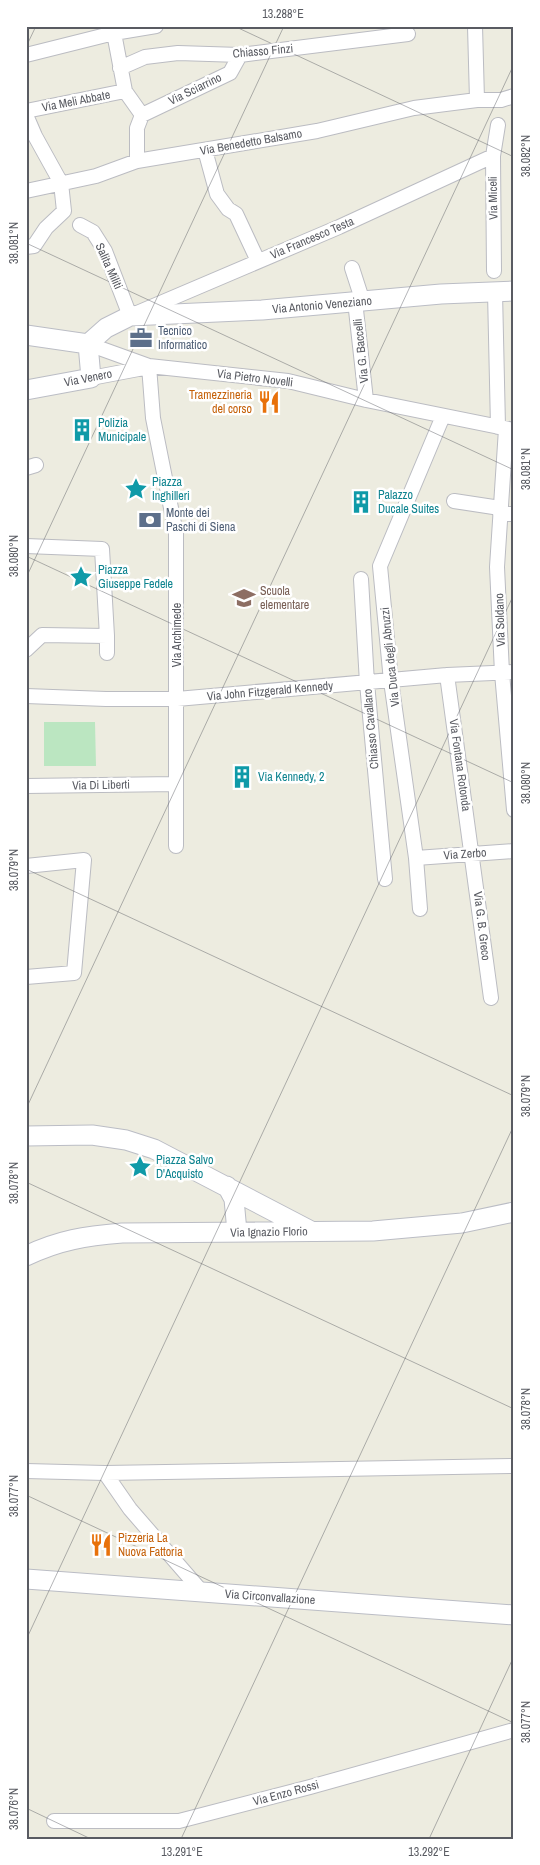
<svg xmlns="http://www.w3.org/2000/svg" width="540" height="1865" font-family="'Archivo Narrow',sans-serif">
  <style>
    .green { fill: #bbe6c1 }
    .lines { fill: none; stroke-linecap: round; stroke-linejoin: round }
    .street-casing { stroke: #bbbcc2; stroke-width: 16 }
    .secondary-casing { stroke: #bbbdc5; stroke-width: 21 }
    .street { stroke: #fff; stroke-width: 14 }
    .secondary { stroke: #fff; stroke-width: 19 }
    .ticks { fill: none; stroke: #595b62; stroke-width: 1; stroke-opacity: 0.45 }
    .labels { text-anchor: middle; stroke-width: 5; stroke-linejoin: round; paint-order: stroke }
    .street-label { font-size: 12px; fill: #595b62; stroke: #fff }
    .service-label { font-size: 12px; fill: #4e5e75; stroke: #fff; text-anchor: start }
    .food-label { font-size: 12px; fill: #c56008; stroke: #fff; text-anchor: end }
    .culture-label { font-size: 12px; fill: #0d838f; stroke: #fff; text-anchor: start }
    .education-label { font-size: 12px; fill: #785e54; stroke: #fff; text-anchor: start }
    .neatline { fill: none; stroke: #595b62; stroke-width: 2 }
    .ticks-label { font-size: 12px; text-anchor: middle; fill: #595b62 }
  </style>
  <rect width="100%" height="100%" fill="#edece0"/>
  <!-- green -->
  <path class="green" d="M44 722H95L96 766H44Z"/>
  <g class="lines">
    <defs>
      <path id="street" d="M475 26 477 100
        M114 33 125 91 142 115 137 128V161
        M26 55 114 33 156 26
        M120 68 145 57 178 53 240 55 408 34
        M26 111 125 91
        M26 115 35 136 61 183 64 211 46 228 34 246 26 247
        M142 115 230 73 240 55
        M205 150 217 194 228 209 236 214 258 261
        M26 191 96 176 137 161 317 131 414 108 477 100H501L514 96
        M80 225 93 232 105 251 130 316 339 227 493 156
        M352 268 363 302
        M494 271 493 156 498 125
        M495 292 498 427
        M355 301 366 400
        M88 344 149 366 288 381 366 400 514 430
        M149 366 153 418 176 533V846
        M91 378 149 367
        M506 429 497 567 502 673 514 810
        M26 468 36 465
        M454 501 500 508
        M500 514H514
        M26 546 102 549 107 636 42 635 26 650
        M361 579 367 683 385 879
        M107 636V653
        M447 675 491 998
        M26 696 106 699H177L447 675 514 672
        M26 786 176 784
        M416 858 514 851
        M26 866 84 860 74 973 26 977
        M420 909 416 858 391 681 380 566 443 416
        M26 1471 105 1473 514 1466
        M105 1473 130 1509 202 1592
        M54 1821H179L310 1787 514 1730"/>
      <path id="secondary" d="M26 335 88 344
        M88 344 106 328 130 316 262 310 441 294 514 291
        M26 390 91 378 88 344
        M26 1136 92 1135 126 1140 154 1149 311 1231
        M227 1186 234 1199 237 1232
        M26 1256C59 1240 86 1236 122 1233L373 1231 462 1223 514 1212
        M26 1579 514 1615"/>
    </defs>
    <!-- street casing -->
    <use href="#street" class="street-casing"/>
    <!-- secondary casing -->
    <use href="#secondary" class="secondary-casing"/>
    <!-- street -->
    <use href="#street" class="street"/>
    <!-- secondary -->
    <use href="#secondary" class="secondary"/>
  </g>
  <!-- ticks -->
  <path class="ticks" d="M234 26 514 157M26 47 36 26M26 243 514 470M26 556 514 783M26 578 284 26M26 869 514 1096M26 1109 514 64M26 1182 514 1409M26 1495 514 1723M26 1640 514 594M26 1808 91 1839M181 1839 514 1125M429 1839 514 1656"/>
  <!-- icons -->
  <defs>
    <symbol id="office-bare" viewBox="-9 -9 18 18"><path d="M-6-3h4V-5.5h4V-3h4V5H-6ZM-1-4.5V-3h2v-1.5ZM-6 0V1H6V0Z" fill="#5c6f8a" stroke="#fff" stroke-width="2.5" paint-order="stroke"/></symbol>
    <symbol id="restaurant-bare" viewBox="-9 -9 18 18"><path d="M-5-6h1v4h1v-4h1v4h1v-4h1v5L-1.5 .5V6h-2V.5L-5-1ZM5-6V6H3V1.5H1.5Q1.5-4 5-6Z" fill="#e8710a" stroke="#fff" stroke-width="2.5" paint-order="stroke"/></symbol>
    <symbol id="building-bare" viewBox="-9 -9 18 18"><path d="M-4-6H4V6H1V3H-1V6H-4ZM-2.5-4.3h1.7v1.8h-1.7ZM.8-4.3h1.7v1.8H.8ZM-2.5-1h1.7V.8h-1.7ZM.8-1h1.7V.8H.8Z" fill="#0f9aa8" stroke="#fff" stroke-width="2.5" paint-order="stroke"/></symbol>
    <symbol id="sight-bare" viewBox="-9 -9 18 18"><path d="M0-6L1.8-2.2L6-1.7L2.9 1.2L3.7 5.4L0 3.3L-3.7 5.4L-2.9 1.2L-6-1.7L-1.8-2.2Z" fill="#0f9aa8" stroke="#fff" stroke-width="2.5" paint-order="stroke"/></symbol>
    <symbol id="bank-bare" viewBox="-9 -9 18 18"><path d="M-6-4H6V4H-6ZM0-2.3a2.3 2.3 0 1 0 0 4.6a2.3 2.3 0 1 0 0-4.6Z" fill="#5c6f8a" stroke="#fff" stroke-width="2.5" paint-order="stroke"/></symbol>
    <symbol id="school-bare" viewBox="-9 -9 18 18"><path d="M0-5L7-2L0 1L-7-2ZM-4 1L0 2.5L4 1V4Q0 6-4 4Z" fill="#8d6e63" stroke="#fff" stroke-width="2.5" paint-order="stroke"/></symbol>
  </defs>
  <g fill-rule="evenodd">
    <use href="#office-bare" x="125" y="322" width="32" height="32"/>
    <use href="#restaurant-bare" x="253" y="386" width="32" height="32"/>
    <use href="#building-bare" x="66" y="414" width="32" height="32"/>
    <use href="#sight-bare" x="120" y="473" width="32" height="32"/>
    <use href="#building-bare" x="345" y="486" width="32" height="32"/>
    <use href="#bank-bare" x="134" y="504" width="32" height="32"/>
    <use href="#sight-bare" x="65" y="561" width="32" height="32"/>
    <use href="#school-bare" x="228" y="582" width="32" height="32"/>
    <use href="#building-bare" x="226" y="761" width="32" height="32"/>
    <use href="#sight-bare" x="124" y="1151" width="32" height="32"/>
    <use href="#restaurant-bare" x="85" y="1529" width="32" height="32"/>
  </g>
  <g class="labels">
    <!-- street labels -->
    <g class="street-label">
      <text transform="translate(263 51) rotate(-5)" y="4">Chiasso Finzi</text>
      <text transform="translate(195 89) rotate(-26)" y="4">Via Sciarrino</text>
      <text transform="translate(76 101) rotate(-11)" y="4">Via Meli Abbate</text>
      <text transform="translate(251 142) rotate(-10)" y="4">Via Benedetto Balsamo</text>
      <text transform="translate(493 198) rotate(-91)" y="4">Via Miceli</text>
      <text transform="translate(312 238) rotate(-23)" y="4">Via Francesco Testa</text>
      <text transform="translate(109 266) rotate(66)" y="4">Salita Militi</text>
      <text transform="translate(322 305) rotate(-5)" y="4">Via Antonio Veneziano</text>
      <text transform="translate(361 351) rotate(-96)" y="4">Via G. Baccelli</text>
      <text transform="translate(88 378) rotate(-11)" y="4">Via Venero</text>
      <text transform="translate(255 378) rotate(7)" y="4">Via Pietro Novelli</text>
      <text transform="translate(500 620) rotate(-92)" y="4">Via Soldano</text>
      <text transform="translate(177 635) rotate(-90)" y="4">Via Archimede</text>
      <text transform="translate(390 657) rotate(-96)" y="4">Via Duca degli Abruzzi</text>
      <text transform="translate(270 691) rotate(-5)" y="4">Via John Fitzgerald Kennedy</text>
      <text transform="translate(371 729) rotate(-95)" y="4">Chiasso Cavallaro</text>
      <text transform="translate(460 765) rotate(82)" y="4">Via Fontana Rotonda</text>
      <text transform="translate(101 785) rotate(-1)" y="4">Via Di Liberti</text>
      <text transform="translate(465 854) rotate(-4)" y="4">Via Zerbo</text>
      <text transform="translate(482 926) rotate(83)" y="4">Via G. B. Greco</text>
      <text transform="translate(269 1232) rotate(-1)" y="4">Via Ignazio Florio</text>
      <text transform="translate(270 1597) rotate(4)" y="4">Via Circonvallazione</text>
      <text transform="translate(286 1793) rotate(-15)" y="4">Via Enzo Rossi</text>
    </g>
    <!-- service labels -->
    <g class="service-label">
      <text x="158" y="335">Tecnico<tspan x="158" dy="14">Informatico</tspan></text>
      <text x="166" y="517">Monte dei<tspan x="166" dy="14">Paschi di Siena</tspan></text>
    </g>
    <!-- food labels -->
    <g class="food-label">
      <text x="252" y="399">Tramezzineria<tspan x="252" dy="14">del corso</tspan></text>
      <text x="118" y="1542" text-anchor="start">Pizzeria La<tspan x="118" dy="14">Nuova Fattoria</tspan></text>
    </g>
    <!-- culture labels -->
    <g class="culture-label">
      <text x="98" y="427">Polizia<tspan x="98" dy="14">Municipale</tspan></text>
      <text x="152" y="486">Piazza<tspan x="152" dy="14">Inghilleri</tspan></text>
      <text x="378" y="499">Palazzo<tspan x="378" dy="14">Ducale Suites</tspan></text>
      <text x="98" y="574">Piazza<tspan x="98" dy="14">Giuseppe Fedele</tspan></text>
      <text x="258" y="781">Via Kennedy, 2</text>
      <text x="156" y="1164">Piazza Salvo<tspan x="156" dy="14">D'Acquisto</tspan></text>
    </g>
    <!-- education labels -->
    <g class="education-label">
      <text x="260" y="595">Scuola<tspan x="260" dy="14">elementare</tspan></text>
    </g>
  </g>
  <!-- border -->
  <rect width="540" height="1865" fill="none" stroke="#ffffff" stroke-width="55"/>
  <rect x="28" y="28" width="484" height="1810" class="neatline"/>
  <g class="ticks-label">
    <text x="283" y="18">13.288°E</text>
    <text transform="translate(526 156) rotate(-90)" y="4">38.082°N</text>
    <text transform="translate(14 243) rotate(-90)" y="4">38.081°N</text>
    <text transform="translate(526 469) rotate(-90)" y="4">38.081°N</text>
    <text transform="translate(14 556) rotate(-90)" y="4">38.080°N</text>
    <text transform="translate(526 783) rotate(-90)" y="4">38.080°N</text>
    <text transform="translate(14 870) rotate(-90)" y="4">38.079°N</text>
    <text transform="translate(526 1096) rotate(-90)" y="4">38.079°N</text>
    <text transform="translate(14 1183) rotate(-90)" y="4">38.078°N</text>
    <text transform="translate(526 1409) rotate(-90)" y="4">38.078°N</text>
    <text transform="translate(14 1496) rotate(-90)" y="4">38.077°N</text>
    <text transform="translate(526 1722) rotate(-90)" y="4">38.077°N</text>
    <text transform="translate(14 1809) rotate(-90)" y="4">38.076°N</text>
    <text x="182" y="1856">13.291°E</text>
    <text x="429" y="1856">13.292°E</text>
  </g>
</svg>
